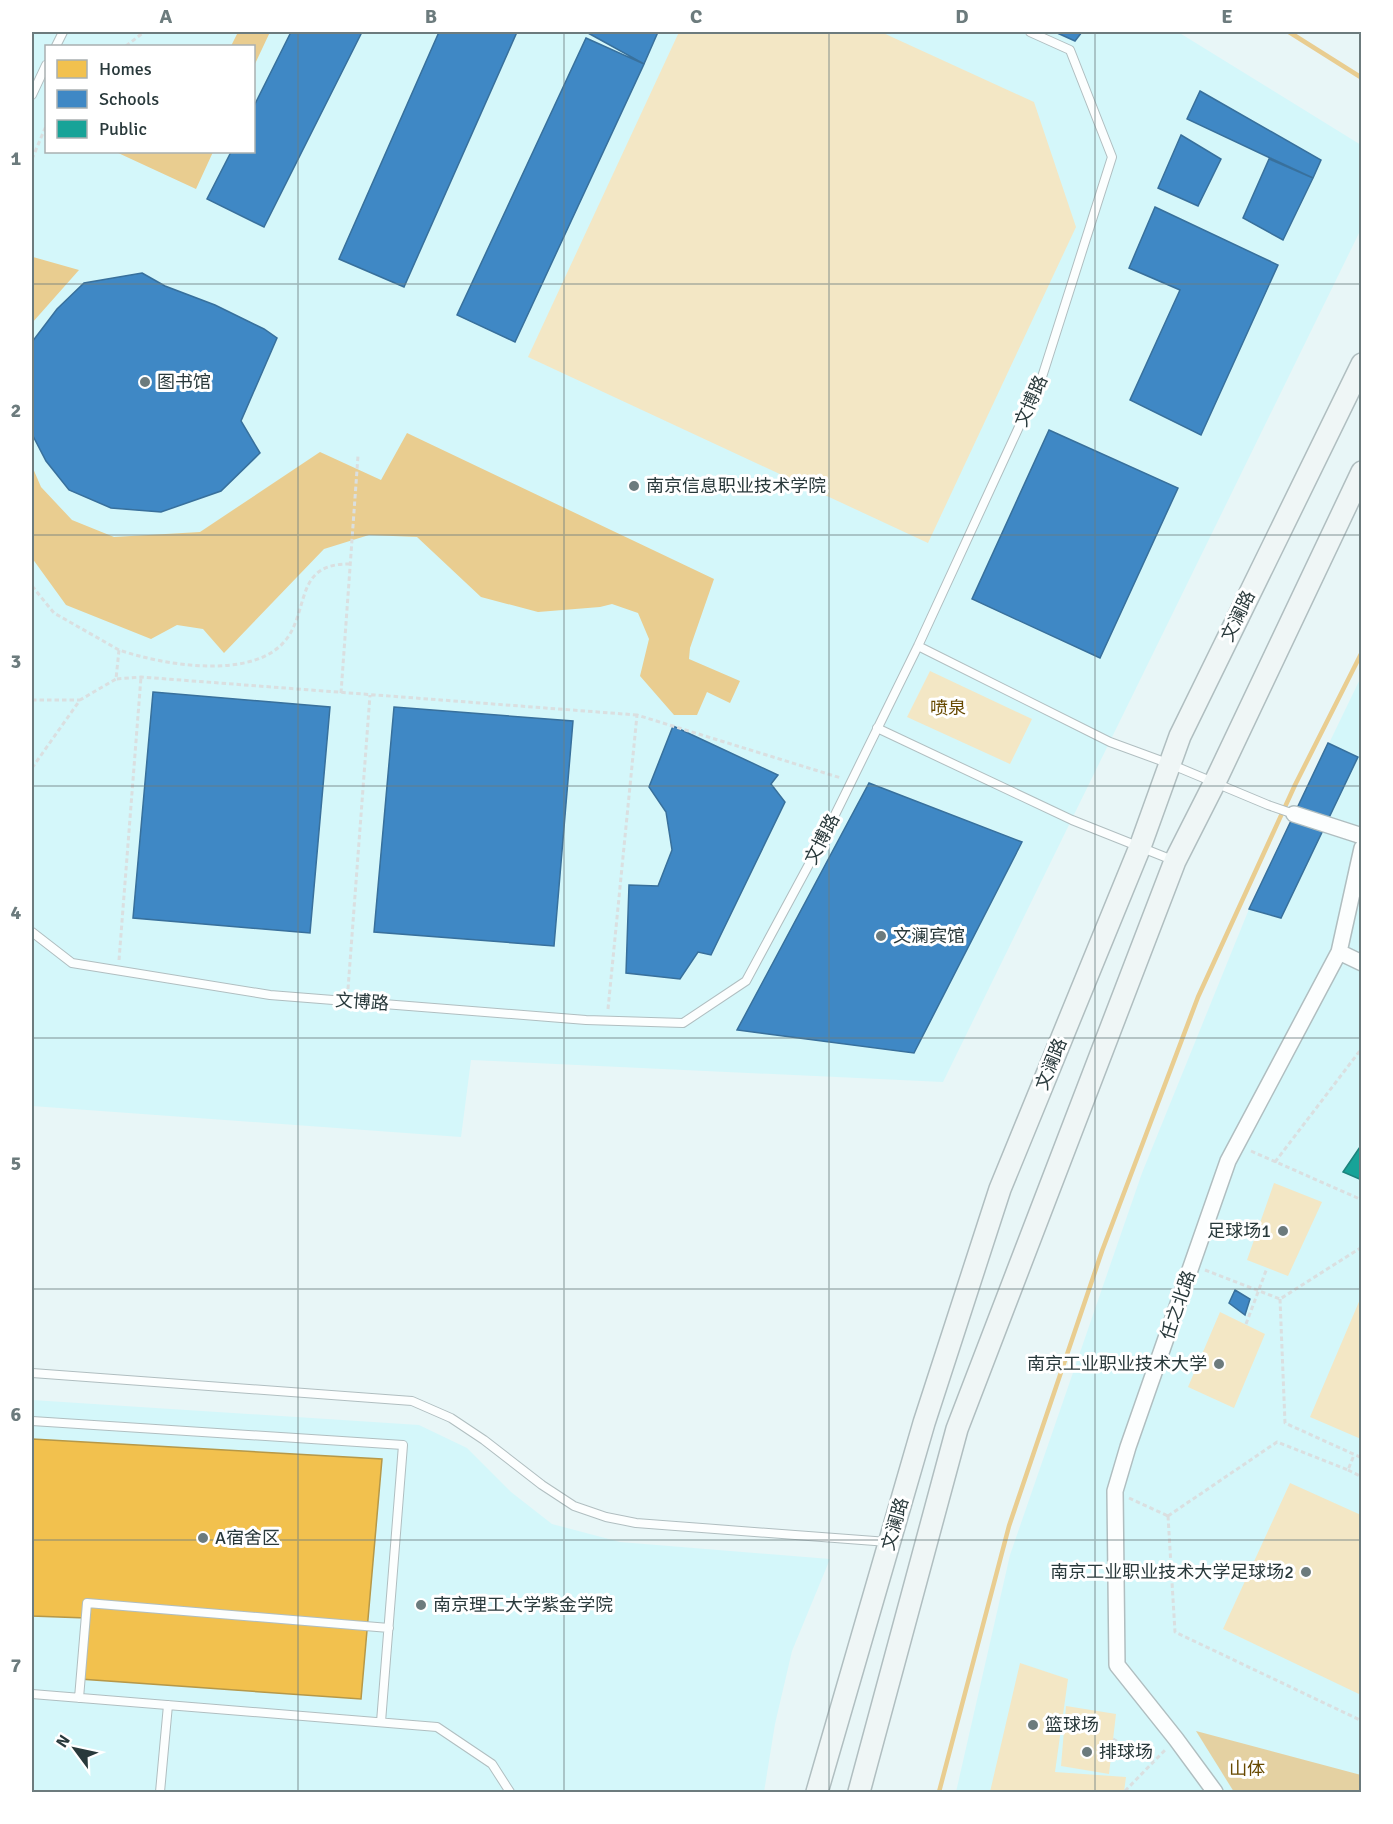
<svg xmlns="http://www.w3.org/2000/svg" width="1393" height="1824" font-family="Signika,'Noto Sans SC',sans-serif">
  <style>
    .built { fill: #d4f7fa; fill-rule: evenodd }
    .green { fill: #f3e7c5 }
    .forest { fill: #e4d1a2 }
    .water { fill: #e9cd90 }
    .homes { fill: #f2c14e; stroke: #b69848; stroke-width: 1.5 }
    .schools { fill: #3f88c5; stroke: #38709c; stroke-width: 1.5 }
    .public { fill: #17a398; stroke: #1c837c; stroke-width: 1.5 }
    .lines { fill: none; stroke-linecap: round; stroke-linejoin: round }
    .stream { stroke: #e9cd90; stroke-width: 4.5 }
    .service-casing { stroke: #b0bec0; stroke-width: 10 }
    .minor-casing { stroke: #b0bec0; stroke-width: 18 }
    .secondary-casing { stroke: #b0bec0; stroke-width: 24 }
    .path { stroke: #dadfe0; stroke-width: 3; stroke-dasharray: 4.5 3; stroke-linecap: butt }
    .service { stroke: #fcfefe; stroke-width: 8 }
    .minor { stroke: #fcfefe; stroke-width: 15 }
    .secondary { stroke: #eff6f6; stroke-width: 21 }
    .grid { fill: none; stroke: #6c7b7d; stroke-width: 1.5; stroke-opacity: 0.55 }
    .poi-dot { fill: #6c7b7d; stroke: #fff; stroke-width: 2 }
    .labels { text-anchor: middle; stroke-width: 6; stroke-linejoin: round; paint-order: stroke }
    .poi-label { font-size: 18px; fill: #29393b; stroke: #fff; text-anchor: start }
    .street-label { font-size: 18px; fill: #29393b; stroke: #fff }
    .park-label { font-size: 18px; fill: #674900; stroke: #fff }
    .neatline { fill: none; stroke: #6c7b7d; stroke-width: 2 }
    .grid-label { font-size: 20px; text-anchor: middle; font-weight: bold; fill: #6c7b7d }
  </style>
  <rect width="100%" height="100%" fill="#e8f6f7"/>
  <!-- built -->
  <path class="built" d="M32 32H1178L1361 145V229L943 1082 471 1060 461 1137 32 1106ZM46 46H254V152H46Z
    M1361 677V1792H956L1010 1555 1142 1173 1249 909Z
    M32 1400 419 1425 467 1448 511 1492 552 1524 620 1542 830 1559 792 1651 775 1724 764 1792H32Z"/>
  <!-- green -->
  <path class="green" d="M679 32H881L1034 102 1076 227 928 543 528 357Z
    M930 671 1032 719 1010 764 907 717Z
    M1274 1183 1322 1202 1288 1276 1247 1260Z
    M1361 1297V1439L1310 1417Z
    M1220 1312 1265 1334 1234 1408 1188 1387Z
    M1290 1483 1361 1515V1695L1223 1629Z
    M1020 1663 1068 1679 1055 1772 1126 1777 1124 1792H990Z
    M1066 1706 1116 1714 1109 1774 1061 1766Z"/>
  <!-- forest -->
  <path class="forest" d="M1196 1731 1361 1775V1792H1234Z"/>
  <!-- water -->
  <path class="water" d="M238 32H270L254 66V46H231Z
    M116 152H213L196 189Z
    M33 257 79 270 32 323V258Z
    M407 433 714 579 690 648 689 659 740 681 730 703 707 692 697 715H674L640 676 649 639 638 613 612 604 600 607 538 612 481 597 417 537 369 535 324 549 224 653 203 629 177 625 151 639 66 605 32 558V466L41 487 72 520 114 537 200 532 320 452 381 480Z"/>
  <!-- homes -->
  <path class="homes" d="M32 1439 382 1459 361 1699 80 1679 86 1618 32 1616Z"/>
  <!-- schools -->
  <path class="schools" d="M291 32H362L264 227 207 199 231 152H254V106Z
    M439 32H517L404 287 339 259Z
    M589 32H658L644 64 588 33Z
    M1055 32H1082L1075 41Z
    M586 38 644 64 515 342 457 315Z
    M1200 91 1321 160 1313 178 1187 119Z
    M1181 135 1221 159 1198 206 1158 188Z
    M1269 159 1313 178 1283 240 1243 218Z
    M1155 207 1278 265 1201 435 1130 400 1180 290 1129 268Z
    M142 273 165 286 215 305 264 329 277 338 241 421 260 453 221 491 161 512 111 508 69 490 46 461 32 434V342L57 309 84 283Z
    M1049 430 1178 488 1100 658 972 599Z
    M153 692 330 707 310 933 133 918Z
    M394 707 573 721 554 946 374 932Z
    M673 726 778 775 771 784 785 802 711 955 698 952 680 979 626 973 629 885 658 886 672 850 666 812 649 787Z
    M1328 743 1358 757 1281 918 1249 909Z
    M869 783 1022 842 914 1053 737 1030Z
    M1235 1290 1250 1299 1245 1315 1229 1303Z"/>
  <!-- public -->
  <path class="public" d="M1362 1144V1180L1343 1172Z"/>
  <g class="lines">
    <!-- stream -->
    <path class="stream" d="M1289 32 1362 78
      M939 1792 1009 1526 1102 1251 1198 997 1295 785 1362 652"/>
    <defs>
      <path id="service" d="M56 46 63 32
        M32 95 46 65
        M918 646 1110 742 1170 764 1268 805 1294 814
        M877 728 1072 820 1175 861
        M32 932 72 963 270 995 586 1020 683 1023 746 981 827 831 918 646 1042 377 1112 157 1070 50 1030 32
        M32 1373 412 1401 451 1418 484 1440 542 1485 574 1506 606 1517 636 1523 888 1542
        M32 1421 403 1445 381 1722
        M32 1694 437 1727 492 1764 510 1792
        M79 1698 87 1603 389 1628
        M160 1792 168 1705"/>
      <path id="minor" d="M1294 814 1362 836
        M1339 952 1362 963
        M1215 1792 1176 1739 1117 1665 1115 1491 1128 1447 1228 1161 1339 952 1362 848"/>
      <path id="secondary" d="M817 1792 924 1423 1000 1189 1140 847 1180 736 1362 364
        M859 1792 957 1429 1175 861 1215 782 1362 472"/>
    </defs>
    <!-- service casing -->
    <use href="#service" class="service-casing"/>
    <!-- minor casing -->
    <use href="#minor" class="minor-casing"/>
    <!-- secondary casing -->
    <use href="#secondary" class="secondary-casing"/>
    <!-- path -->
    <path class="path" d="M126 46 144 32
      M32 159 46 126
      M350 564C296 563 309 606 288 637 257 682 163 665 119 650L116 679 141 677 637 715
      M32 586 54 613 119 650
      M341 693 358 456
      M32 700H80
      M32 768 80 700 116 679
      M119 960 141 677
      M348 989 370 695
      M608 1009 637 715 841 778
      M1251 1151 1362 1200
      M1275 1162 1362 1048
      M1205 1270 1280 1299 1362 1247
      M1280 1299 1285 1423 1362 1458
      M1246 1324 1267 1268
      M1348 1470 1362 1477
      M1129 1498 1168 1516
      M1168 1516 1175 1632 1362 1721
      M1168 1516 1277 1442 1348 1470 1354 1455
      M1113 1739 1154 1762
      M1125 1791 1166 1749"/>
    <!-- service -->
    <use href="#service" class="service"/>
    <!-- minor -->
    <use href="#minor" class="minor"/>
    <!-- secondary -->
    <use href="#secondary" class="secondary"/>
  </g>
  <!-- grid -->
  <path class="grid" d="M298 32V1792M564 32V1792M829 32V1792M1095 32V1792M32 284H1362M32 535H1362M32 786H1362M32 1038H1362M32 1289H1362M32 1540H1362"/>
  <!-- markers -->
  <g class="poi-dot">
    <circle cx="145" cy="382" r="6"/>
    <circle cx="634" cy="486" r="6"/>
    <circle cx="881" cy="936" r="6"/>
    <circle cx="1283" cy="1231" r="6"/>
    <circle cx="1219" cy="1364" r="6"/>
    <circle cx="203" cy="1538" r="6"/>
    <circle cx="1306" cy="1572" r="6"/>
    <circle cx="421" cy="1605" r="6"/>
    <circle cx="1033" cy="1725" r="6"/>
    <circle cx="1087" cy="1752" r="6"/>
  </g>
  <g class="labels">
    <!-- poi labels -->
    <g class="poi-label">
      <text x="157" y="388">图书馆</text>
      <text x="646" y="492">南京信息职业技术学院</text>
      <text x="893" y="942">文澜宾馆</text>
      <text x="1271" y="1237" text-anchor="end">足球场1</text>
      <text x="1207" y="1370" text-anchor="end">南京工业职业技术大学</text>
      <text x="215" y="1544">A宿舍区</text>
      <text x="1294" y="1578" text-anchor="end">南京工业职业技术大学足球场2</text>
      <text x="433" y="1611">南京理工大学紫金学院</text>
      <text x="1045" y="1731">篮球场</text>
      <text x="1099" y="1758">排球场</text>
    </g>
    <!-- street labels -->
    <g class="street-label">
      <text transform="translate(1031 401) rotate(-66)" y="6">文博路</text>
      <text transform="translate(1238 616) rotate(-64)" y="6">文澜路</text>
      <text transform="translate(822 839) rotate(-63)" y="6">文博路</text>
      <text transform="translate(362 1002) rotate(4)" y="6">文博路</text>
      <text transform="translate(1051 1064) rotate(-68)" y="6">文澜路</text>
      <text transform="translate(1178 1305) rotate(-71)" y="6">任之北路</text>
      <text transform="translate(895 1524) rotate(-74)" y="6">文澜路</text>
    </g>
    <!-- park labels -->
    <g class="park-label">
      <text x="948" y="714">喷泉</text>
      <text x="1247" y="1775">山体</text>
    </g>
  </g>
  <!-- border -->
  <rect width="1393" height="1824" fill="none" stroke="#ffffff" stroke-width="66"/>
  <!-- legend -->
  <rect x="45" y="45" width="210" height="108" fill="#ffffff" stroke="#a9b0b1" stroke-width="1.5"/>
  <rect x="57" y="60" width="30" height="18" fill="#f2c14e" stroke="#a9b0b1" stroke-width="1.5"/>
  <text x="99" y="75" font-size="18" fill="#29393b">Homes</text>
  <rect x="57" y="90" width="30" height="18" fill="#3f88c5" stroke="#a9b0b1" stroke-width="1.5"/>
  <text x="99" y="105" font-size="18" fill="#29393b">Schools</text>
  <rect x="57" y="120" width="30" height="18" fill="#17a398" stroke="#a9b0b1" stroke-width="1.5"/>
  <text x="99" y="135" font-size="18" fill="#29393b">Public</text>
  <!-- north arrow -->
  <g transform="translate(75 1749) rotate(303)" stroke="#ffffff" stroke-width="4.5" paint-order="stroke">
  <path d="M0-4.5L10 22L0 15L-10 22Z" fill="#29393b"/>
  <text y="-9" font-size="16" font-weight="bold" text-anchor="middle" fill="#29393b">N</text>
  </g>
  <rect x="33" y="33" width="1327" height="1758" class="neatline"/>
  <g class="grid-label">
    <text x="166" y="23">A</text>
    <text x="431" y="23">B</text>
    <text x="696" y="23">C</text>
    <text x="962" y="23">D</text>
    <text x="1227" y="23">E</text>
    <text x="16" y="165">1</text>
    <text x="16" y="417">2</text>
    <text x="16" y="668">3</text>
    <text x="16" y="919">4</text>
    <text x="16" y="1170">5</text>
    <text x="16" y="1421">6</text>
    <text x="16" y="1672">7</text>
  </g>
</svg>
